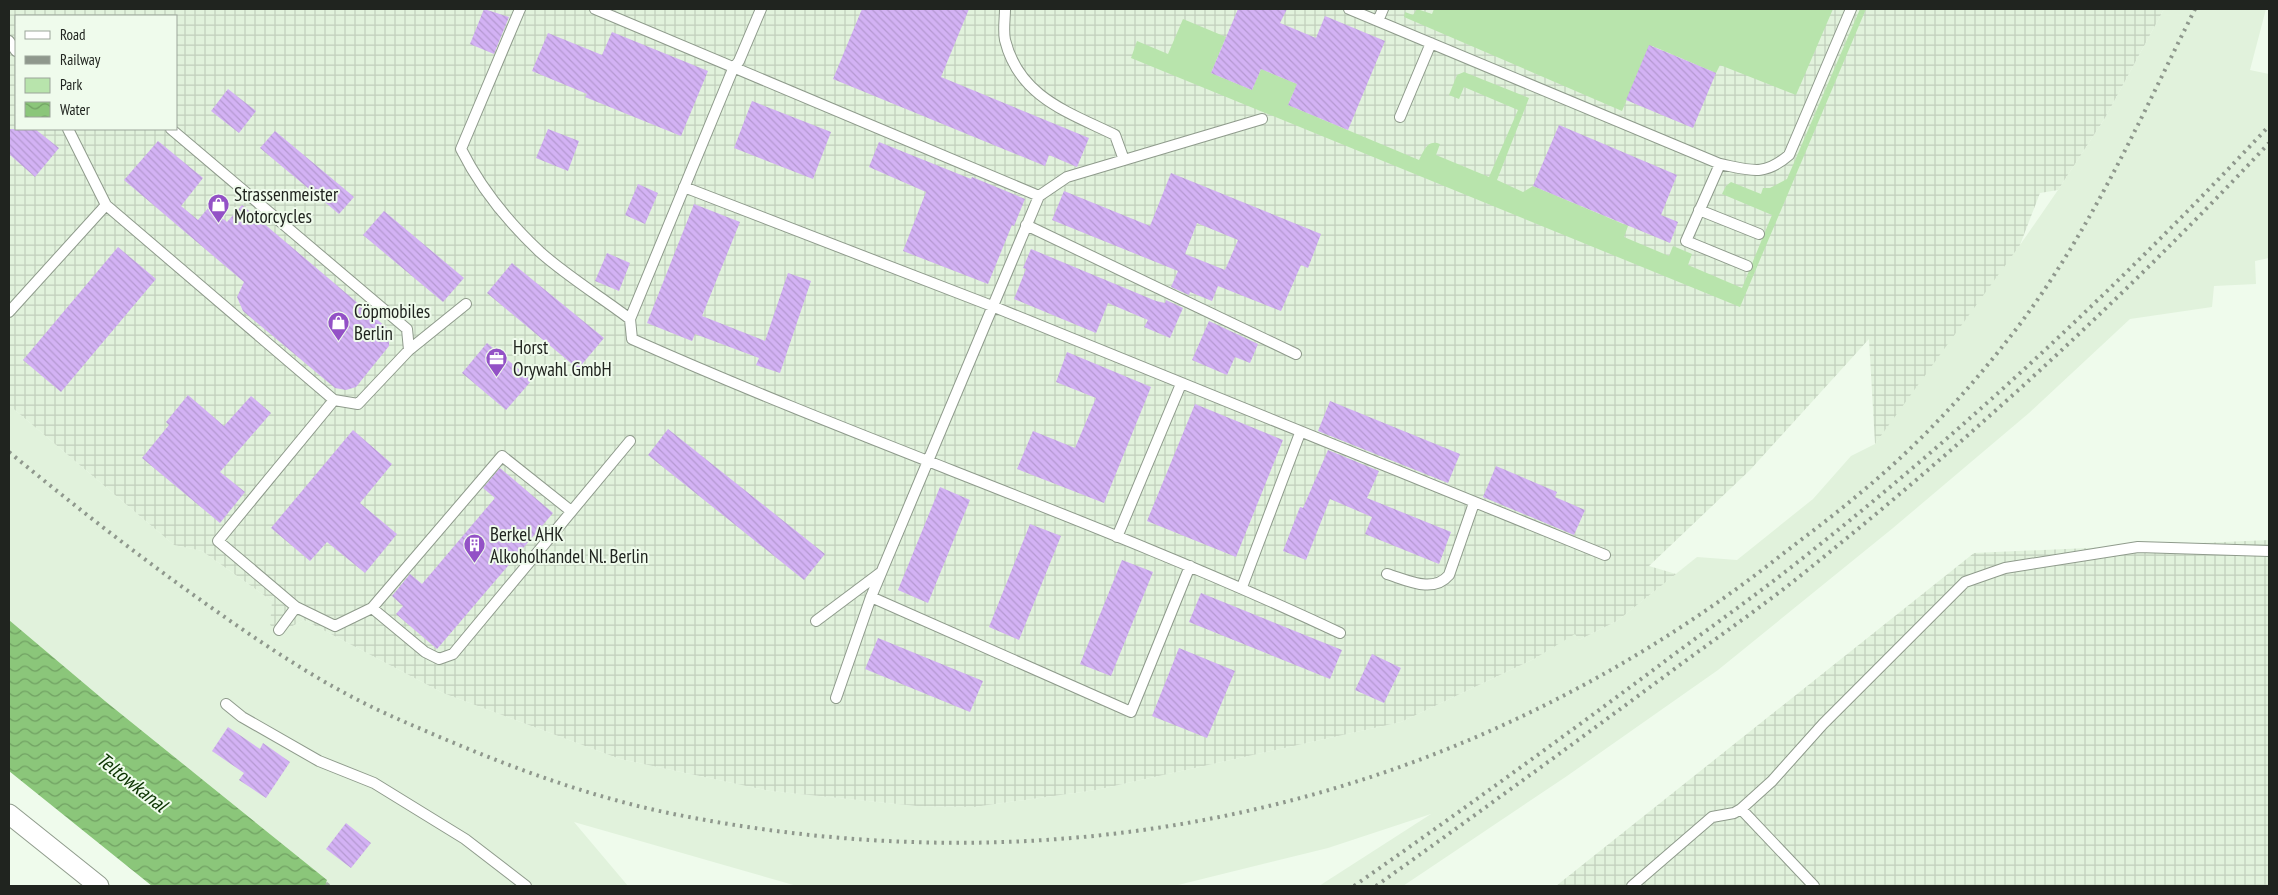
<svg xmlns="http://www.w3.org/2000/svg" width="2278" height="895" font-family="'PT Sans Narrow',sans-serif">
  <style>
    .built { fill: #e1f2dc }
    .industrial { fill: url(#industrial-grid); fill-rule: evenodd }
    .green { fill: #b8e4ac }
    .water { fill: url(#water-waves) }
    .building { fill: url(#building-back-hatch); fill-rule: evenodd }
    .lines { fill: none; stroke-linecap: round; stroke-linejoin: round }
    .service-casing { stroke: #8f9b8c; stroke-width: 12 }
    .minor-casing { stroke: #8f9b8c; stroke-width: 21 }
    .path { stroke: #a9b3a7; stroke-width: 3; stroke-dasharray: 4 2.5; stroke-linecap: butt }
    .service { stroke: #fff; stroke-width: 10 }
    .minor { stroke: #fff; stroke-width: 19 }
    .rail { stroke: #8f988d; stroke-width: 4; stroke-dasharray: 2.5 5; stroke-linecap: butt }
    .labels { text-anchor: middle; stroke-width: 4; stroke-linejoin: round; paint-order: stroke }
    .poi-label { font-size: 19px; fill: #20241f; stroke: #effbec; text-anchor: start }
    .water-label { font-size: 20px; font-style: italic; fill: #0b3300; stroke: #effbec }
  </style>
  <defs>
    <pattern id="industrial-grid" width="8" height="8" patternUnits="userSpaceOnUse" patternTransform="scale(1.25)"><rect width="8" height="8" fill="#e1f2dc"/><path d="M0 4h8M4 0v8" fill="none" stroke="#c1cfbc"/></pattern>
    <pattern id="water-waves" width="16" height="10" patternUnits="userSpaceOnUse" patternTransform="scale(1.25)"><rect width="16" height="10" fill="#8bc67a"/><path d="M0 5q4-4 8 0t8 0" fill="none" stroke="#71a163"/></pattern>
    <pattern id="building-back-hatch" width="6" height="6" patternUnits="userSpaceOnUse" patternTransform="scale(1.25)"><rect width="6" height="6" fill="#d3b2f4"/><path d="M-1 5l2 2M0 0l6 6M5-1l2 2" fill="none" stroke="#b599d1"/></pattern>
  </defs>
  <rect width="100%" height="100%" fill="#effbec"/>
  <!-- built -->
  <path class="built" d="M2164 9H2266L2250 70 2269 74V258L2255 261 2256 284 2214 286 2212 307 2130 319 2029 413 1893 528 1718 670 1567 776 1403 886H1319L1431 814 1328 848 1174 886H797L574 822 628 886H330L326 883 327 880 105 701 9 620V405L174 545 202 551 272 601 281 632 304 620 443 693 620 759 770 791 917 806 974 807 1096 790 1401 722 1534 659 1575 633 1579 640 1617 621 1697 557 1737 560 1813 499 1851 456 1875 444 1954 331 2020 245 2058 190 2105 118Z"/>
  <!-- industrial -->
  <path class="industrial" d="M9 9H2164L2105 118 2058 190 2040 193 2020 245 1875 444 1869 339 1750 470 1649 566 1676 574 1617 621 1579 640 1575 634 1534 659 1401 722 1096 790 974 807 917 806 770 791 620 759 443 693 304 620 281 632 270 625 272 601 202 551 174 545 9 405ZM16 16H176V129H16Z
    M2269 540V886H1556L1974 553Z"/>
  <!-- green -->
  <path class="green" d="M1417 9 1432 14 1434 9H1833L1796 95 1720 65 1716 73 1650 45 1622 111 1404 17 1405 12 1413 15Z
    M1860 9H1866L1740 307 1131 58 1137 41 1168 54 1183 19 1226 37 1211 73 1252 90 1261 69 1297 84 1288 105 1419 160C1424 151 1427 139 1440 144L1436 155 1489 177 1518 110 1464 87 1459 99 1449 95 1457 75 1464 72 1529 98 1497 180 1523 192 1533 186 1628 226 1624 237 1669 256 1673 246 1692 254 1688 265 1742 288 1772 215 1722 194 1726 186 1731 182 1761 194 1763 188H1770L1787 179Z"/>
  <!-- water -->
  <path class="water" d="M9 620 105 701 327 880 326 883 330 886H152L9 771Z"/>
  <!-- building -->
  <path class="building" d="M484 9 509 17 494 54 470 44Z
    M862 9H969L941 77 1089 138 1077 167 1049 155 1045 166 833 79Z
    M1238 9H1287L1280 23 1316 38 1325 16 1385 41 1348 130 1288 105 1297 84 1261 69 1252 90 1211 73Z
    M612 32 708 71 681 136 585 97 587 94 532 71 548 33 602 55Z
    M1649 45 1716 73 1693 128 1626 100Z
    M228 89 256 111 239 133 211 111Z
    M752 101 831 132 813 179 734 148Z
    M1559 125 1677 175 1661 215 1678 222 1670 243 1533 186Z
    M9 129H35L59 148 35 177 9 154Z
    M548 129 579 141 568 171 536 158Z
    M275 131 354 197 339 214 260 148Z
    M158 141 203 178 181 206 198 220 209 207 227 222 242 205 386 327 389 336V346L356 387 346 390 335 388 243 311 237 297 244 282 124 180Z
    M879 142 971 179 972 177 1025 199 1014 226 1012 225 988 284 903 251 926 192 869 167Z
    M1171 173 1321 234 1308 268 1301 265 1281 311 1218 286 1212 301 1190 292 1189 295 1171 287 1178 271 1052 220 1064 191 1150 226ZM1197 223 1238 240 1225 270 1185 254Z
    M638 184 658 193 645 224 625 215Z
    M694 204 740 222 702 316 765 341 788 273 811 281 780 373 756 365 759 358 695 334 692 341 647 323Z
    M384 211 464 278 443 302 363 235Z
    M118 247 156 279 61 392 23 360Z
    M1031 249 1156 301 1165 303 1166 300 1183 308 1170 338 1144 327 1148 320 1108 303 1096 333 1014 299 1026 269 1023 268Z
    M607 253 630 263 619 291 595 281Z
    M512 263 604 338 578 369 487 293Z
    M1209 321 1258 344 1250 363 1235 357 1227 375 1192 360Z
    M487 343 532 380 506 410 462 373Z
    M1067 352 1151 387 1104 503 1017 469 1033 431 1075 448 1096 398 1056 382Z
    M188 395 224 426 251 396 271 413 220 472 245 492 220 523 142 458 169 425 166 422Z
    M1330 401 1460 454 1448 483 1318 431Z
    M1195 404 1283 440 1236 557 1147 521Z
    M668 429 825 554 804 580 648 455Z
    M353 430 392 464 360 503 397 534 365 573 327 542 310 561 271 528Z
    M1328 450 1379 471 1367 498 1451 532 1439 564 1365 534 1372 517 1330 499 1306 560 1283 551 1300 507 1303 508Z
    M1496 466 1557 492 1555 497 1585 510 1574 535 1483 497Z
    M500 468 553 513 437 649 396 614 403 606 392 596 410 574 422 584 495 498 483 488Z
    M940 487 970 500 928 603 898 590Z
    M1030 524 1061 536 1019 640 989 627Z
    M1122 560 1153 572 1111 676 1080 664Z
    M1201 593 1342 650 1330 679 1189 622Z
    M878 638 983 681 970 712 865 669Z
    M1179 648 1235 671 1207 738 1152 716Z
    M1372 654 1401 668 1384 703 1355 690Z
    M228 727 260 749 263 743 290 762 266 798 239 780 244 773 212 751Z
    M346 823 371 843 351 868 326 849Z"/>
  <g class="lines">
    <defs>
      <path id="service" d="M520 9 461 149C480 187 509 223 540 252 567 276 601 297 630 319L632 339C865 443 1108 524 1340 633
        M595 9 1039 196
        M1005 9C1005 19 1003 30 1005 40 1019 97 1068 112 1115 135L1124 160
        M1349 9 1720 164C1750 170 1764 177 1789 155L1851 9
        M1378 21 1383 9
        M9 41 16 51
        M1400 117 1431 43
        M68 129 106 205 334 400
        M171 129 407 329 409 350 358 404 334 400 218 541 296 607
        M1720 164 1686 241 1747 266
        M684 187 992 306 1605 555
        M1699 210 1759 234
        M1026 225 1296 354
        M9 312 106 205
        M630 319 733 69 739 61 761 9
        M409 350 466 304
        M1117 537 1181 384
        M1387 574C1407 580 1433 594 1449 575L1474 503
        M1242 587 1300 433
        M871 597 1131 712 1190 566
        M372 608 425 652 439 659 453 654 630 441
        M816 621 880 573
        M279 630 296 607 335 626 372 608 502 456 571 511
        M836 698 871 597 1039 196 1067 177 1262 119
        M226 704 242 717 319 761 374 783 465 839 526 886
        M1741 809 1814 886
        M1632 886 1712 817 1734 813 1741 809 1772 781 1823 724 1965 582 2005 568 2138 547 2269 551"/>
      <path id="minor" d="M9 814 99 886"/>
    </defs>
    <!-- service casing -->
    <use href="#service" class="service-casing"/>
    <!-- minor casing -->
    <use href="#minor" class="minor-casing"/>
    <!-- path -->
    <path class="path" d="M326 883 330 886"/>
    <!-- service -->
    <use href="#service" class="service"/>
    <!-- minor -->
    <use href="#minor" class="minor"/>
    <!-- rail -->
    <path class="rail" d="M9 452C77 508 146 562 219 613 273 651 329 688 389 715 477 754 570 792 664 812 1062 895 1453 810 1775 560 1803 538 1832 517 1859 494 1913 450 1963 397 2006 342 2086 242 2138 123 2195 9
      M1354 886C1457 814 1559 740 1660 665 1706 630 1754 597 1799 561 1967 429 2123 282 2269 126
      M1376 886C1474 816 1572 745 1669 673 1716 638 1765 605 1810 568 1973 437 2126 296 2269 143"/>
  </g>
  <!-- icons -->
  <defs>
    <symbol id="shop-pin" viewBox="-11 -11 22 30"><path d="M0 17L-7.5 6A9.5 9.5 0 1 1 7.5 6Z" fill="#9351c6" stroke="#effbec"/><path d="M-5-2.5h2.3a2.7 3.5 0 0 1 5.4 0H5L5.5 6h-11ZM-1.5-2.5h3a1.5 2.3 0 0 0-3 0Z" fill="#fff"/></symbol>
    <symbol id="office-pin" viewBox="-11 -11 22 30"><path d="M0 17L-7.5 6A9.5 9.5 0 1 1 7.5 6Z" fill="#9351c6" stroke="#effbec"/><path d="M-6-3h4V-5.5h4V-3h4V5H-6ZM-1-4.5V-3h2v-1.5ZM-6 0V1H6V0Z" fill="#fff"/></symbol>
    <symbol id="building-pin" viewBox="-11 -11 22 30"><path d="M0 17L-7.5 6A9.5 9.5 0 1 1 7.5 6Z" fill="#9351c6" stroke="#effbec"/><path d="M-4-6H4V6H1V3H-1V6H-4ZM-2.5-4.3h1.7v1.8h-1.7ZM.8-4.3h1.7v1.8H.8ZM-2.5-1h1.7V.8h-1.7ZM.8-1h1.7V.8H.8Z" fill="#fff"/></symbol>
  </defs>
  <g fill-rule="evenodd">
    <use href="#shop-pin" x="206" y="192" width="25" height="34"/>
    <use href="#shop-pin" x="326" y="310" width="25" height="34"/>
    <use href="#office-pin" x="484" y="346" width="25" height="34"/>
    <use href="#building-pin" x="462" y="532" width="25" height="34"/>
  </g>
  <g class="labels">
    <!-- poi labels -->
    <g class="poi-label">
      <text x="234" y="201">Strassenmeister<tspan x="234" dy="22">Motorcycles</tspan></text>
      <text x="354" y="318">Cöpmobiles<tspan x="354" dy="22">Berlin</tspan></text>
      <text x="513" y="354">Horst<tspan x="513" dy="22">Orywahl GmbH</tspan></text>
      <text x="490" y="541">Berkel AHK<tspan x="490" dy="22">Alkoholhandel Nl. Berlin</tspan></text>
    </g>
    <!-- water labels -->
    <g class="water-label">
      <text transform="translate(132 782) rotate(38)" y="7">Teltowkanal</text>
    </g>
  </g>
  <!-- border -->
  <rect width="2278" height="895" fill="none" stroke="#20241f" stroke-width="20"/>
  <!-- legend -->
  <rect x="15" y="15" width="162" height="115" fill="#effbec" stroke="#9ca59a"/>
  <rect x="25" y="31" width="25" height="8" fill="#ffffff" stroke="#9ca59a"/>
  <text x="60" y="40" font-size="15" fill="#20241f">Road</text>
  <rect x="25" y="56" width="25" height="8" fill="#8f988d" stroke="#9ca59a"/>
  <text x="60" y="65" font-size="15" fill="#20241f">Railway</text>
  <rect x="25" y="78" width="25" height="15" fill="#b8e4ac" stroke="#9ca59a"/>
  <text x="60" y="90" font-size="15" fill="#20241f">Park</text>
  <rect x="25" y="102" width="25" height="15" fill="url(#water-waves)" stroke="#9ca59a"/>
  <text x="60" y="115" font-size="15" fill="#20241f">Water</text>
</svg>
